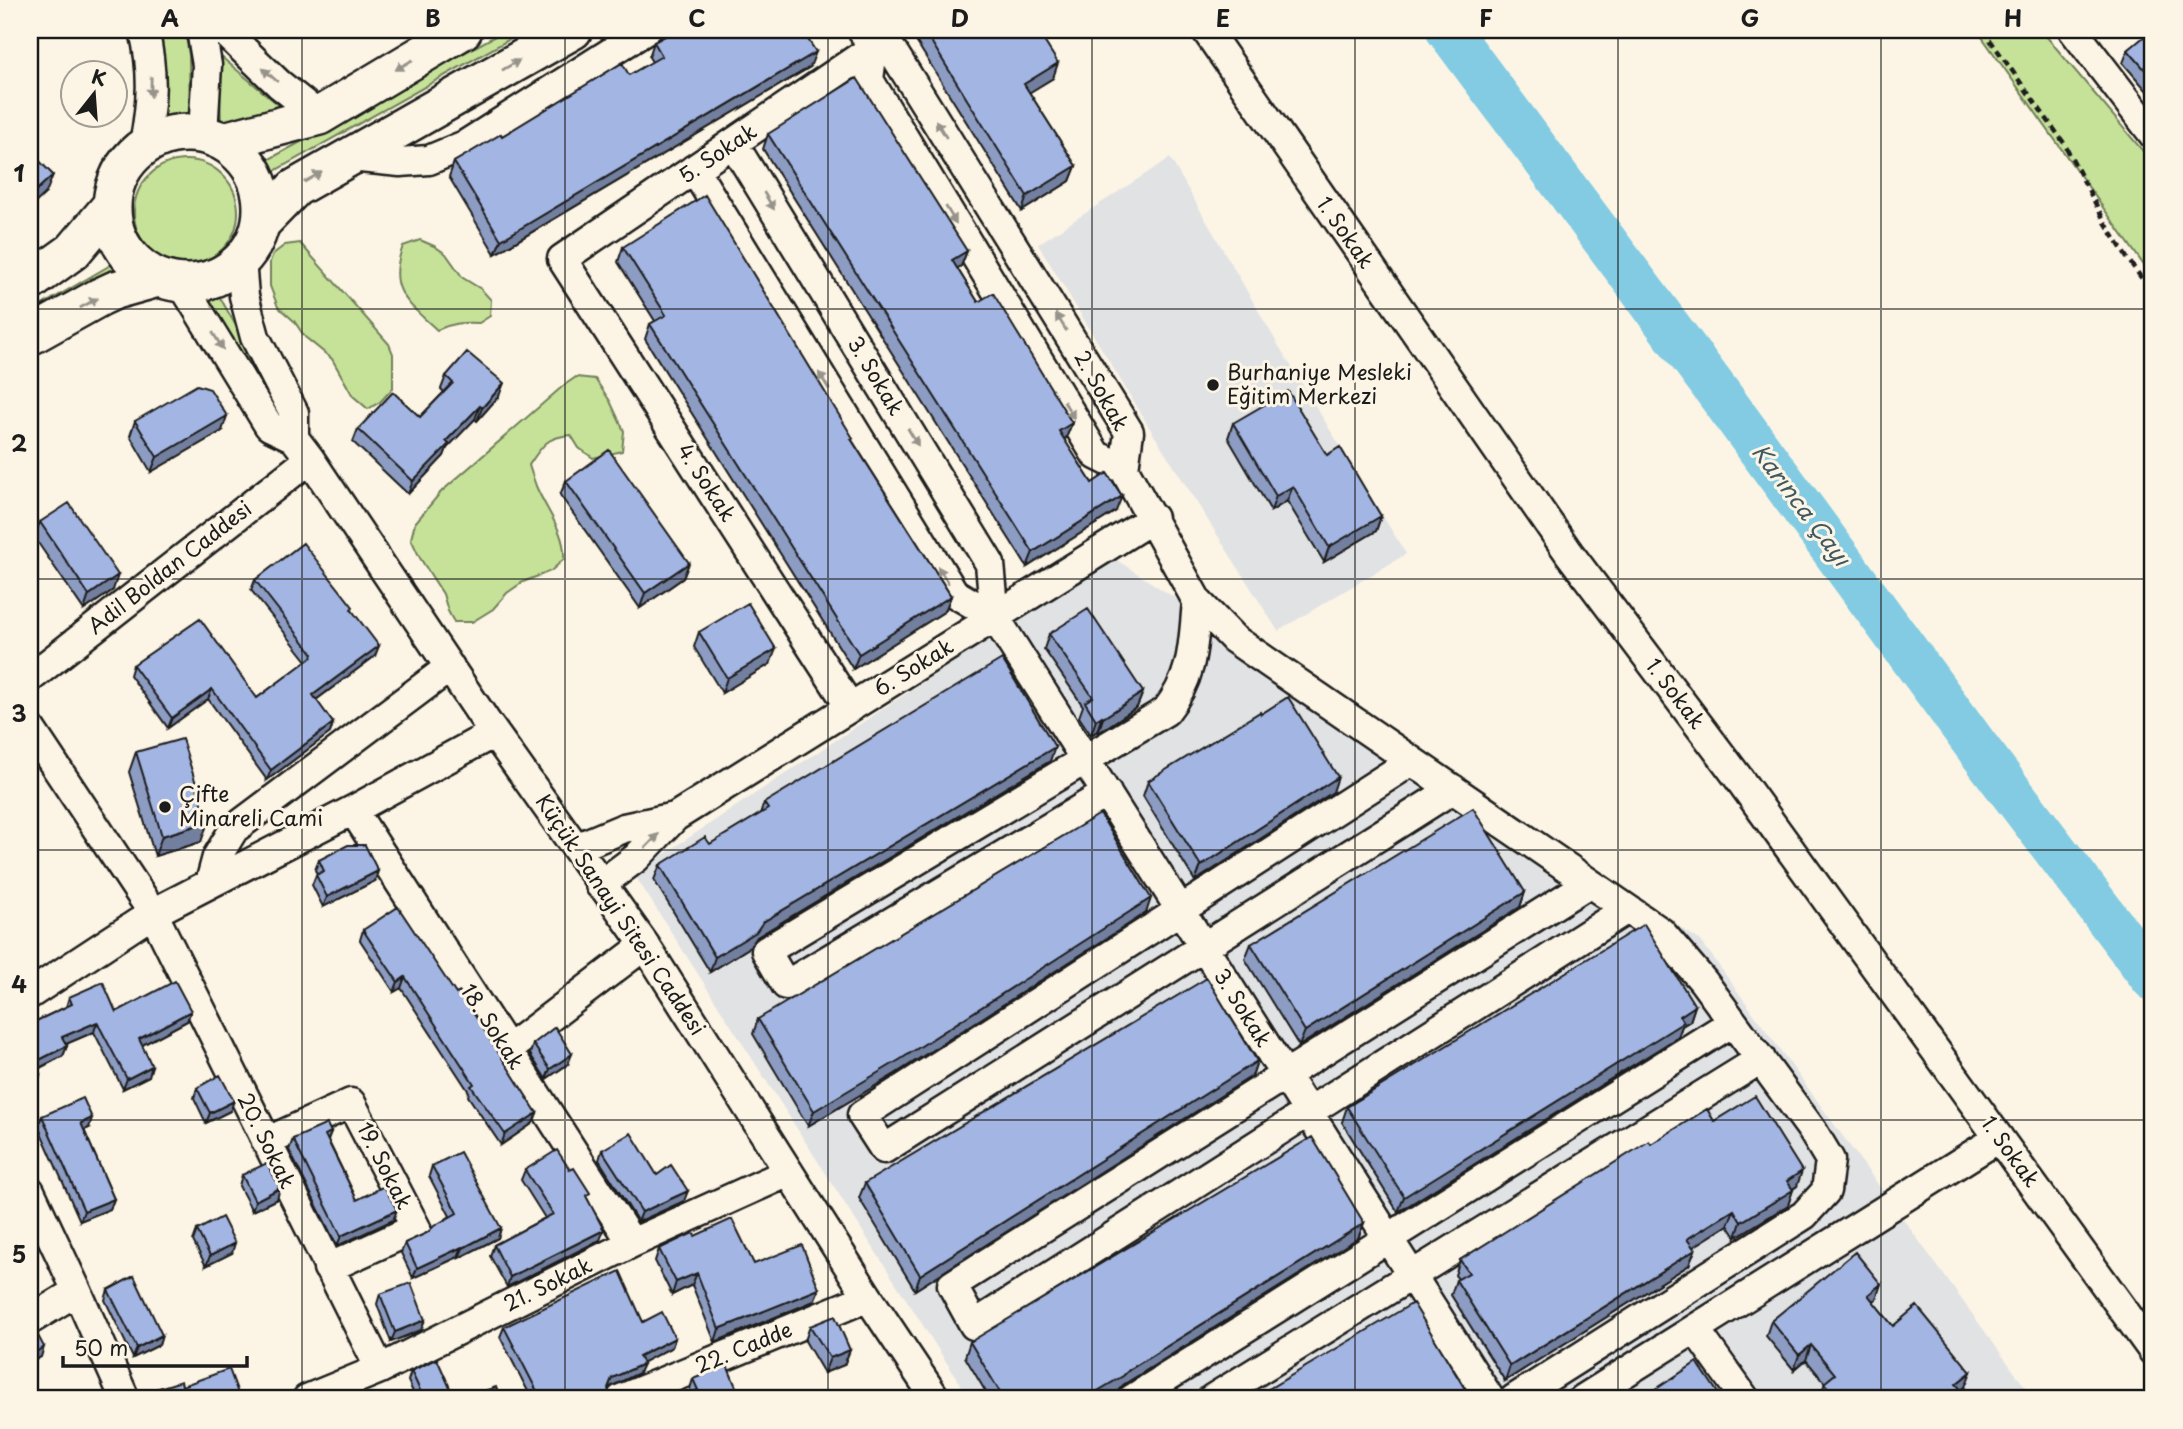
<svg xmlns="http://www.w3.org/2000/svg" width="2183" height="1429" font-family="'Playpen Sans',sans-serif">
  <style>
    .built { fill: #e1e2e4 }
    .green { fill: #c6e299; stroke: #717f5a; stroke-width: 2 }
    .lines { fill: none; stroke-linecap: round; stroke-linejoin: round }
    .river { stroke: #82cbe2; stroke-width: 44 }
    .minor-casing { stroke: #1c1c1c; stroke-width: 33 }
    .major-casing { stroke: #1c1c1c; stroke-width: 42 }
    .path { stroke: #1c1c1c; stroke-width: 4.5; stroke-dasharray: 7 5; stroke-linecap: butt }
    .minor { stroke: #fcf5e5; stroke-width: 28 }
    .major { stroke: #fcf5e5; stroke-width: 37 }
    .wall { fill: #8c9cc3; stroke: #1c1c1c; stroke-width: 2 }
    .shaded-wall { fill: #727f9f; stroke: #1c1c1c; stroke-width: 2 }
    .building { fill: #a3b5e3; stroke: #1c1c1c; stroke-width: 2 }
    .oneway { fill: #97938b }
    .grid { fill: none; stroke: #1c1c1c; stroke-width: 2; stroke-opacity: 0.55 }
    .poi-dot { fill: #1c1c1c; stroke: #fcf5e5; stroke-width: 2.5 }
    .labels { text-anchor: middle; stroke-width: 6; stroke-linejoin: round; paint-order: stroke }
    .street-label { font-size: 21px; fill: #1c1c1c; stroke: #fcf5e5 }
    .poi-label { font-size: 21px; fill: #1c1c1c; stroke: #fcf5e5; text-anchor: start }
    .water-label { font-size: 23px; font-style: italic; fill: #405961; stroke: #fcf5e5 }
    .neatline { fill: none; stroke: #1c1c1c; stroke-width: 2.5 }
    .grid-label { font-size: 23px; text-anchor: middle; font-weight: bold; fill: #1c1c1c }
  </style>
  <rect width="100%" height="100%" fill="#fcf5e5"/>
  <filter id="ink" filterUnits="userSpaceOnUse"><feTurbulence type="fractalNoise" baseFrequency=".0143" numOctaves="2"/><feDisplacementMap in="SourceGraphic" scale="14" xChannelSelector="R" yChannelSelector="G"/><feConvolveMatrix kernelMatrix="1 2 1 2 8 2 1 2 1" color-interpolation-filters="sRGB"/></filter>
  <g filter="url(#ink)">
    <!-- built -->
    <path class="built" d="M1170 158 1277 343 1406 554 1278 631 1149 427 1038 244Z
      M1112 557 1701 941 2034 1399H970L634 874Z"/>
    <!-- green -->
    <path class="green" d="M160 30H185L189 55 190 127H159L165 78Z
      M506 30H526L269 174 264 162Z
      M1977 30H2041L2153 163V278Z
      M219 55 287 112 221 126Z
      M134 212a52 52 0 1 1 104 0a52 52 0 1 1-104 0Z
      M420 240 434 246 446 254 463 278 481 289 491 300 490 316 479 323C464 322 452 323 437 330 408 303 386 290 403 246Z
      M300 243 389 344 393 354V388L380 402 368 409 353 396 332 359 305 337 294 321 278 307 270 286V262L273 254 285 245Z
      M121 259 124 267 30 322V312Z
      M217 292 287 417 282 421 207 298Z
      M576 377 595 379 610 401 624 431 622 451 593 458 579 448 571 435C546 437 542 446 529 465 531 472 534 480 536 486 546 510 566 533 564 559L551 571 523 582 507 593 493 609 472 622H454L448 611 443 594 420 558 411 539 415 523 441 492 563 386Z"/>
    <g class="lines">
      <!-- river -->
      <path class="river" d="M1448 30 1722 398 1977 747 2153 979"/>
      <defs>
        <path id="minor" d="M201 30 207 65 203 134
          M223 30 279 84 319 116
          M862 30 873 48 869 80 1096 455 1124 469
          M1206 30 1569 553 1737 776 2153 1351
          M2073 30 2153 134
          M873 48 893 52 1129 432 1124 469
          M733 143 990 564 995 617
          M144 145C152 102 154 73 144 30
          M350 157 400 162 429 160 465 145 646 30
          M694 169 954 593 995 617 1490 1399
          M241 260 244 296 255 337 294 413V438
          M182 284 269 426 294 438 310 459 485 720 645 945 868 1297 936 1399
          M1124 469 1197 601 1234 639 1661 932 1703 981 1812 1130 1830 1160 1826 1191 1804 1215 1514 1399
          M30 678 310 459
          M850 707 562 259 873 48
          M30 728 153 913 380 1369
          M1412 761 862 1115 884 1149 1453 789
          M1107 793 786 985 766 951 1166 711C1194 676 1193 644 1197 601
          M353 810 632 1243
          M675 817 1153 518
          M576 848 624 828 675 817 636 858 600 885
          M210 883 217 857 234 829 450 667
          M1589 883 952 1285 974 1325 1627 909
          M30 994 153 913 353 810 494 733
          M507 1050 645 945
          M266 1142 351 1103 416 1228 328 1268
          M30 1191 77 1291 125 1399
          M30 1320 77 1291
          M1695 1329 1745 1399
          M307 1399 380 1369 632 1243 789 1172
          M621 1399 868 1297
          M1132 1399 1733 1022
          M1212 1399 1761 1059
          M1583 1399 1999 1138"/>
        <path id="major" d="M112 208a75 75 0 1 1 150 0a75 75 0 1 1-150 0Z
          M224 141 319 116 463 30
          M262 222 295 188 573 30
          M30 282 73 251 111 206
          M30 336 100 297 115 290 158 278"/>
      </defs>
      <!-- minor casing -->
      <use href="#minor" class="minor-casing"/>
      <!-- major casing -->
      <use href="#major" class="major-casing"/>
      <!-- path -->
      <path class="path" d="M1983 30 2064 143 2105 222 2127 258 2153 294"/>
      <!-- minor -->
      <use href="#minor" class="minor"/>
      <!-- major -->
      <use href="#major" class="major"/>
    </g>
    <!-- wall -->
    <path class="wall" d="M909 30H1037L1053 78 1029 92 1076 166 1070 181 1022 211Z
      M2153 30V98L2123 63 2128 50Z
      M654 42 810 67 495 254 449 177 454 162 502 136 629 75 652 62 649 57Z
      M768 134 967 251 961 266 957 268 978 302 1072 423 1066 438 1064 440 1092 483 1116 511 1027 567 763 149Z
      M623 247 853 438 852 440 951 596 945 611 853 669 645 339 650 324 655 321 618 262Z
      M446 376 499 396 477 421 475 419 447 448 444 456 408 494 353 442 358 429 420 417 444 392 441 389Z
      M135 421 222 431 151 472 130 436Z
      M1233 423 1381 516 1376 531 1324 562 1287 501 1271 511 1228 438Z
      M566 481 689 563 683 578 640 608 560 495Z
      M40 522 113 590 84 610 34 537Z
      M255 580 352 610 375 656 316 700 333 723 330 733 267 780 208 699 168 728 130 675 133 665 257 698 307 661 251 590Z
      M699 632 770 664 722 693 694 647Z
      M1049 634 1143 692 1137 707 1098 733 1097 731 1091 735 1079 717 1083 706 1044 649Z
      M136 752 201 842 155 856 129 772Z
      M1050 761 757 937 750 947 710 972 654 880 660 865 710 844 760 814 764 803Z
      M1148 781 1333 792 1195 881 1143 796Z
      M319 860 375 881 323 907 312 885 316 875 317 874 315 870Z
      M1525 892 1520 907 1299 1046 1245 959 1251 944Z
      M1146 913 895 1074 808 1126 753 1034 758 1019Z
      M363 930 537 1113 533 1123 501 1145 468 1096 469 1092 401 988 394 992 360 940Z
      M69 997 116 1012 187 1021 142 1045 149 1076 123 1089 94 1032 66 1044 67 1046 63 1056 38 1069 40 1075 37 1085 30 1088V1024L66 1007Z
      M1695 1006 1690 1021 1682 1026 1678 1037 1398 1212 1342 1122 1347 1107Z
      M533 1044 568 1064 546 1079 530 1054Z
      M1257 1061 1252 1076 915 1290 859 1198 865 1183Z
      M197 1088 230 1111 206 1123 194 1098Z
      M42 1116 89 1128 84 1130 114 1199 110 1209 80 1221 38 1126Z
      M1714 1121 1797 1186 1793 1189 1788 1205 1736 1237 1728 1225 1693 1247 1695 1250 1689 1265 1505 1381 1451 1295 1456 1280 1458 1279 1455 1275 1460 1260 1651 1144Z
      M331 1132 328 1140 357 1200 393 1220 337 1246 289 1150 293 1139Z
      M602 1150 657 1175 684 1201 638 1222 599 1160Z
      M432 1166 501 1228 498 1238 459 1258 458 1257 413 1278 401 1253 405 1243 427 1233 450 1216 429 1176Z
      M525 1170 588 1200 600 1240 507 1287 490 1256 494 1245 545 1218 521 1180Z
      M242 1175 277 1199 252 1211 239 1186Z
      M1364 1223 1358 1238 1123 1385 1118 1391 1104 1399H990L965 1357 970 1342Z
      M197 1230 232 1253 206 1266 193 1241Z
      M695 1236 754 1264 819 1289 814 1301 715 1342 692 1285 672 1295 655 1261 659 1249Z
      M108 1290 162 1335 159 1345 133 1358 105 1300Z
      M380 1294 421 1330 391 1342 377 1304Z
      M1876 1299 1873 1302 1893 1326 1965 1387 1961 1390 1969 1399H1820L1819 1398 1825 1383 1806 1360 1794 1370 1766 1336 1771 1321Z
      M643 1322 675 1338 672 1347 642 1362 639 1373 608 1388 610 1396 612 1399H532L500 1337 504 1327Z
      M810 1326 850 1350 844 1365 824 1373 805 1341Z
      M411 1371 455 1399H416L408 1381Z
      M693 1379 741 1399 691 1393 690 1389Z
      M182 1386 239 1396 237 1399H153L156 1389Z"/>
    <!-- shaded-wall -->
    <path class="shaded-wall" d="M816 52 810 67 495 254 501 240Z
      M1058 63 1053 78 1019 99 1024 84Z
      M1076 166 1070 181 1022 211 1027 196Z
      M53 175 46 193 30 208V196Z
      M967 251 961 266 946 275 952 260Z
      M504 383 499 396 477 421 482 408Z
      M480 406 475 419 447 448 444 456 408 494 413 481 446 441Z
      M227 416 222 431 151 472 157 457Z
      M1072 423 1066 438 1054 446 1059 431Z
      M1293 486 1287 501 1271 511 1276 496Z
      M1122 496 1116 511 1027 567 1033 552Z
      M1381 516 1376 531 1324 562 1329 547Z
      M689 563 683 578 640 608 645 593Z
      M118 575 113 590 84 610 89 595Z
      M951 596 945 611 853 669 859 654Z
      M379 646 375 656 309 705 313 695Z
      M776 649 770 664 722 693 727 678Z
      M212 689 208 699 168 728 172 718Z
      M1143 692 1137 707 1098 733 1103 718Z
      M1102 716 1097 731 1091 735 1096 720Z
      M333 723 330 733 267 780 271 770Z
      M1055 747 1050 761 757 937 750 947 710 972 715 957 763 922Z
      M1338 777 1333 792 1195 881 1201 866Z
      M208 822 201 842 155 856 162 836Z
      M378 871 375 881 323 907 327 897Z
      M1525 892 1520 907 1299 1046 1305 1031Z
      M1151 898 1146 913 895 1074 808 1126 814 1111Z
      M405 977 401 988 394 992 398 982Z
      M1695 1006 1690 1021 1682 1026 1678 1037 1398 1212 1404 1197Z
      M191 1011 187 1021 135 1049 139 1039Z
      M97 1022 94 1032 59 1047 62 1037Z
      M67 1046 63 1056 31 1072 35 1062Z
      M572 1054 568 1064 546 1079 550 1069Z
      M1257 1061 1252 1076 915 1290 920 1275Z
      M152 1066 149 1076 123 1089 127 1079Z
      M40 1075 37 1085 30 1088V1080Z
      M234 1101 230 1111 206 1123 210 1113Z
      M537 1113 533 1123 501 1145 505 1134Z
      M92 1118 89 1128 77 1133 81 1123Z
      M1802 1171 1797 1186 1782 1196 1787 1181Z
      M280 1188 277 1199 252 1211 255 1201Z
      M1793 1190 1788 1205 1736 1237 1741 1222Z
      M688 1191 684 1201 638 1222 642 1212Z
      M114 1199 110 1209 80 1221 84 1211Z
      M397 1210 393 1220 337 1246 341 1236Z
      M1734 1210 1728 1225 1682 1254 1687 1239Z
      M35 1222 31 1232 30 1233V1225Z
      M1364 1223 1358 1238 1123 1385 1118 1391 1104 1399H1084L1129 1370Z
      M501 1228 498 1238 459 1258 463 1248Z
      M604 1230 600 1240 507 1287 510 1277Z
      M235 1243 232 1253 206 1266 210 1256Z
      M462 1247 458 1257 413 1278 417 1268Z
      M1695 1250 1689 1265 1505 1381 1510 1366Z
      M697 1273 692 1285 672 1295 676 1282Z
      M1881 1284 1876 1299 1863 1310 1868 1295Z
      M819 1289 814 1301 715 1342 719 1329Z
      M425 1320 421 1330 391 1342 395 1332Z
      M162 1335 159 1345 133 1358 137 1348Z
      M675 1338 672 1347 636 1366 639 1356Z
      M1811 1345 1806 1360 1794 1370 1799 1355Z
      M44 1347 41 1357 30 1363V1355Z
      M850 1350 844 1365 824 1373 830 1358Z
      M643 1364 639 1373 608 1388 612 1378Z
      M1971 1372 1965 1387 1951 1398 1956 1384Z"/>
    <!-- building -->
    <path class="building" d="M676 30H802L816 52 501 240 454 162 501 134 502 136 622 63 629 75 662 56 654 42Z
      M924 30H1037L1058 63 1024 84 1076 166 1027 196Z
      M2152 30H2153V79L2128 50Z
      M857 78 967 251 952 260 978 302 993 293 1072 423 1059 431 1092 483 1107 473 1122 496 1033 552 768 134Z
      M30 151 53 175 30 196Z
      M705 195 853 438 851 439 951 596 859 654 650 324 666 315 623 247Z
      M467 352 504 383 482 408 480 406 446 441 449 444 413 481 358 429 393 392 420 417 453 383 446 376Z
      M197 385 210 389 227 416 157 457 135 421Z
      M1288 391 1327 455 1340 447 1381 516 1329 547 1293 486 1276 496 1233 423Z
      M609 450 689 563 645 593 566 481Z
      M69 503 118 575 89 595 40 522Z
      M303 543 353 607 351 609 379 646 313 695 333 723 271 770 212 689 172 718 133 665 200 619 257 698 312 657 313 654 255 580Z
      M748 603 776 649 727 678 699 632Z
      M1088 609 1143 692 1103 718 1102 716 1096 720 1085 702 1093 697 1049 634Z
      M1002 659 1055 747 763 922 756 932 715 957 660 865 705 837 710 844 768 809 764 803Z
      M1288 697 1338 777 1201 866 1148 781 1260 712 1261 714Z
      M182 739 208 822 162 836 136 752Z
      M1473 808 1525 892 1305 1031 1251 944Z
      M1100 814 1151 898 901 1059 814 1111 758 1019Z
      M348 845H365L378 871 327 897 316 875 324 871 319 860Z
      M398 907 456 994 460 992 537 1113 505 1134 471 1086 474 1084 405 977 398 982 363 930Z
      M1644 924 1695 1006 1680 1016 1684 1022 1404 1197 1347 1107Z
      M1207 978 1257 1061 920 1275 865 1183Z
      M175 981 191 1011 139 1039 152 1066 127 1079 97 1022 62 1037 67 1046 35 1062 40 1075 30 1080V1024L72 1004 69 997 103 982 116 1012Z
      M555 1027 572 1054 550 1069 533 1044Z
      M220 1075 234 1101 210 1113 197 1088Z
      M1755 1096 1802 1171 1787 1181 1793 1190 1741 1222 1734 1210 1687 1239 1695 1250 1510 1366 1456 1280 1469 1273 1460 1260 1649 1141 1651 1144 1707 1109 1714 1121Z
      M83 1098 92 1118 81 1123 114 1199 84 1211 42 1116Z
      M327 1124 331 1132 325 1135 357 1200 384 1186 397 1210 341 1236 293 1139Z
      M631 1133 657 1175 671 1165 688 1191 642 1212 602 1150Z
      M1312 1137 1364 1223 1129 1370 1123 1376 1084 1399H1004L970 1342Z
      M557 1150 570 1170 574 1168 590 1193 586 1196 604 1230 510 1277 494 1245 553 1214 525 1170Z
      M460 1152 501 1228 463 1248 462 1247 417 1268 405 1243 427 1233 434 1226 457 1213 432 1166Z
      M267 1163 280 1188 255 1201 242 1175Z
      M30 1213 35 1222 30 1225Z
      M222 1217 235 1243 210 1256 197 1230Z
      M732 1219 754 1264 802 1245 819 1289 719 1329 697 1273 676 1282 659 1249 693 1233 695 1236Z
      M1855 1252 1881 1284 1868 1295 1893 1326 1917 1306 1971 1372 1956 1384 1969 1399H1838L1824 1383 1835 1374 1811 1345 1799 1355 1771 1321Z
      M620 1271 643 1322 662 1312 675 1338 639 1356 643 1364 612 1378 608 1388 610 1396 612 1399H541L504 1327Z
      M134 1276 162 1335 137 1348 108 1290Z
      M411 1283 425 1320 395 1332 380 1294Z
      M1413 1303 1468 1394 1460 1399H1256L1255 1397Z
      M835 1316 850 1350 830 1358 810 1326Z
      M30 1326H33L44 1347 30 1355Z
      M437 1359 455 1399H424L411 1371Z
      M1697 1362 1722 1399H1641Z
      M727 1365 741 1399H676L698 1390 693 1379Z
      M229 1369 239 1396 230 1399H160L156 1389 181 1381 182 1386Z
      M496 1387 500 1399H460Z
      M654 1395 656 1399H643Z"/>
    <!-- one-way arrows -->
    <defs><path id="oneway-solid" d="M-6-.8H1V-3.2L6.5 0L1 3.2V.8H-6Z" transform="scale(1.75)"/></defs>
    <g class="oneway">
      <use href="#oneway-solid" transform="translate(404 65) rotate(149)"/>
      <use href="#oneway-solid" transform="translate(511 65) rotate(-30)"/>
      <use href="#oneway-solid" transform="translate(270 75) rotate(-138)"/>
      <use href="#oneway-solid" transform="translate(151 87) rotate(91)"/>
      <use href="#oneway-solid" transform="translate(941 129) rotate(-122)"/>
      <use href="#oneway-solid" transform="translate(313 177) rotate(-30)"/>
      <use href="#oneway-solid" transform="translate(769 201) rotate(59)"/>
      <use href="#oneway-solid" transform="translate(951 215) rotate(59)"/>
      <use href="#oneway-solid" transform="translate(89 303) rotate(-29)"/>
      <use href="#oneway-solid" transform="translate(1061 322) rotate(-122)"/>
      <use href="#oneway-solid" transform="translate(218 341) rotate(58)"/>
      <use href="#oneway-solid" transform="translate(824 381) rotate(-122)"/>
      <use href="#oneway-solid" transform="translate(1069 410) rotate(59)"/>
      <use href="#oneway-solid" transform="translate(913 437) rotate(59)"/>
      <use href="#oneway-solid" transform="translate(943 575) rotate(-122)"/>
      <use href="#oneway-solid" transform="translate(652 841) rotate(-46)"/>
    </g>
  </g>
  <!-- grid -->
  <path class="grid" d="M302 30V1399M565 30V1399M828 30V1399M1092 30V1399M1355 30V1399M1618 30V1399M1881 30V1399M30 309H2153M30 579H2153M30 850H2153M30 1120H2153"/>
  <!-- markers -->
  <g class="poi-dot">
    <circle cx="1213" cy="385" r="7"/>
    <circle cx="165" cy="807" r="7"/>
  </g>
  <g class="labels">
    <!-- street labels -->
    <g class="street-label">
      <text transform="translate(718 154) rotate(-34)" y="7">5. Sokak</text>
      <text transform="translate(1345 233) rotate(55)" y="7">1. Sokak</text>
      <text transform="translate(875 376) rotate(59)" y="7">3. Sokak</text>
      <text transform="translate(1101 391) rotate(61)" y="7">2. Sokak</text>
      <text transform="translate(706 483) rotate(57)" y="7">4. Sokak</text>
      <text transform="translate(170 568) rotate(-38)" y="7">Adil Boldan Caddesi</text>
      <text transform="translate(914 668) rotate(-32)" y="7">6. Sokak</text>
      <text transform="translate(1675 694) rotate(53)" y="7">1. Sokak</text>
      <text transform="translate(620 915) rotate(56)" y="7">Küçük Sanayi Sitesi Caddesi</text>
      <text transform="translate(1242 1008) rotate(58)" y="7">3. Sokak</text>
      <text transform="translate(492 1027) rotate(57)" y="7">18. Sokak</text>
      <text transform="translate(266 1141) rotate(64)" y="7">20. Sokak</text>
      <text transform="translate(2010 1152) rotate(54)" y="7">1. Sokak</text>
      <text transform="translate(384 1166) rotate(63)" y="7">19. Sokak</text>
      <text transform="translate(548 1285) rotate(-26)" y="7">21. Sokak</text>
      <text transform="translate(744 1348) rotate(-22)" y="7">22. Cadde</text>
    </g>
    <!-- poi labels -->
    <g class="poi-label">
      <text x="1227" y="380">Burhaniye Mesleki<tspan x="1227" dy="24">Eğitim Merkezi</tspan></text>
      <text x="179" y="802">Çifte<tspan x="179" dy="24">Minareli Cami</tspan></text>
    </g>
    <!-- water labels -->
    <g class="water-label">
      <text transform="translate(1801 505) rotate(53)" y="8">Karınca Çayı</text>
    </g>
  </g>
  <!-- margin -->
  <rect width="2183" height="1429" fill="none" stroke="#fcf5e5" stroke-width="77"/>
  <!-- north arrow -->
  <g transform="translate(94 94) rotate(17)"><circle r="33" fill="#fcf5e5" stroke="#a29e95" stroke-width="2"/>
  <path d="M0-5L12 26L0 18L-12 26Z" fill="#1c1c1c"/>
  <text y="-10" font-size="19" font-weight="bold" text-anchor="middle" fill="#1c1c1c">K</text>
  </g>
  <!-- scale -->
  <path d="M63 1356v10h184v-10" fill="none" stroke="#1c1c1c" stroke-width="3.5"/>
  <text x="74" y="1356" font-size="21" fill="#1c1c1c" stroke="#fcf5e5" stroke-width="5" paint-order="stroke">50 m</text>
  <rect x="38" y="38" width="2106" height="1352" class="neatline"/>
  <g class="grid-label">
    <text x="170" y="27">A</text>
    <text x="433" y="27">B</text>
    <text x="697" y="27">C</text>
    <text x="960" y="27">D</text>
    <text x="1223" y="27">E</text>
    <text x="1486" y="27">F</text>
    <text x="1750" y="27">G</text>
    <text x="2013" y="27">H</text>
    <text x="19" y="182">1</text>
    <text x="19" y="452">2</text>
    <text x="19" y="722">3</text>
    <text x="19" y="993">4</text>
    <text x="19" y="1263">5</text>
  </g>
</svg>
